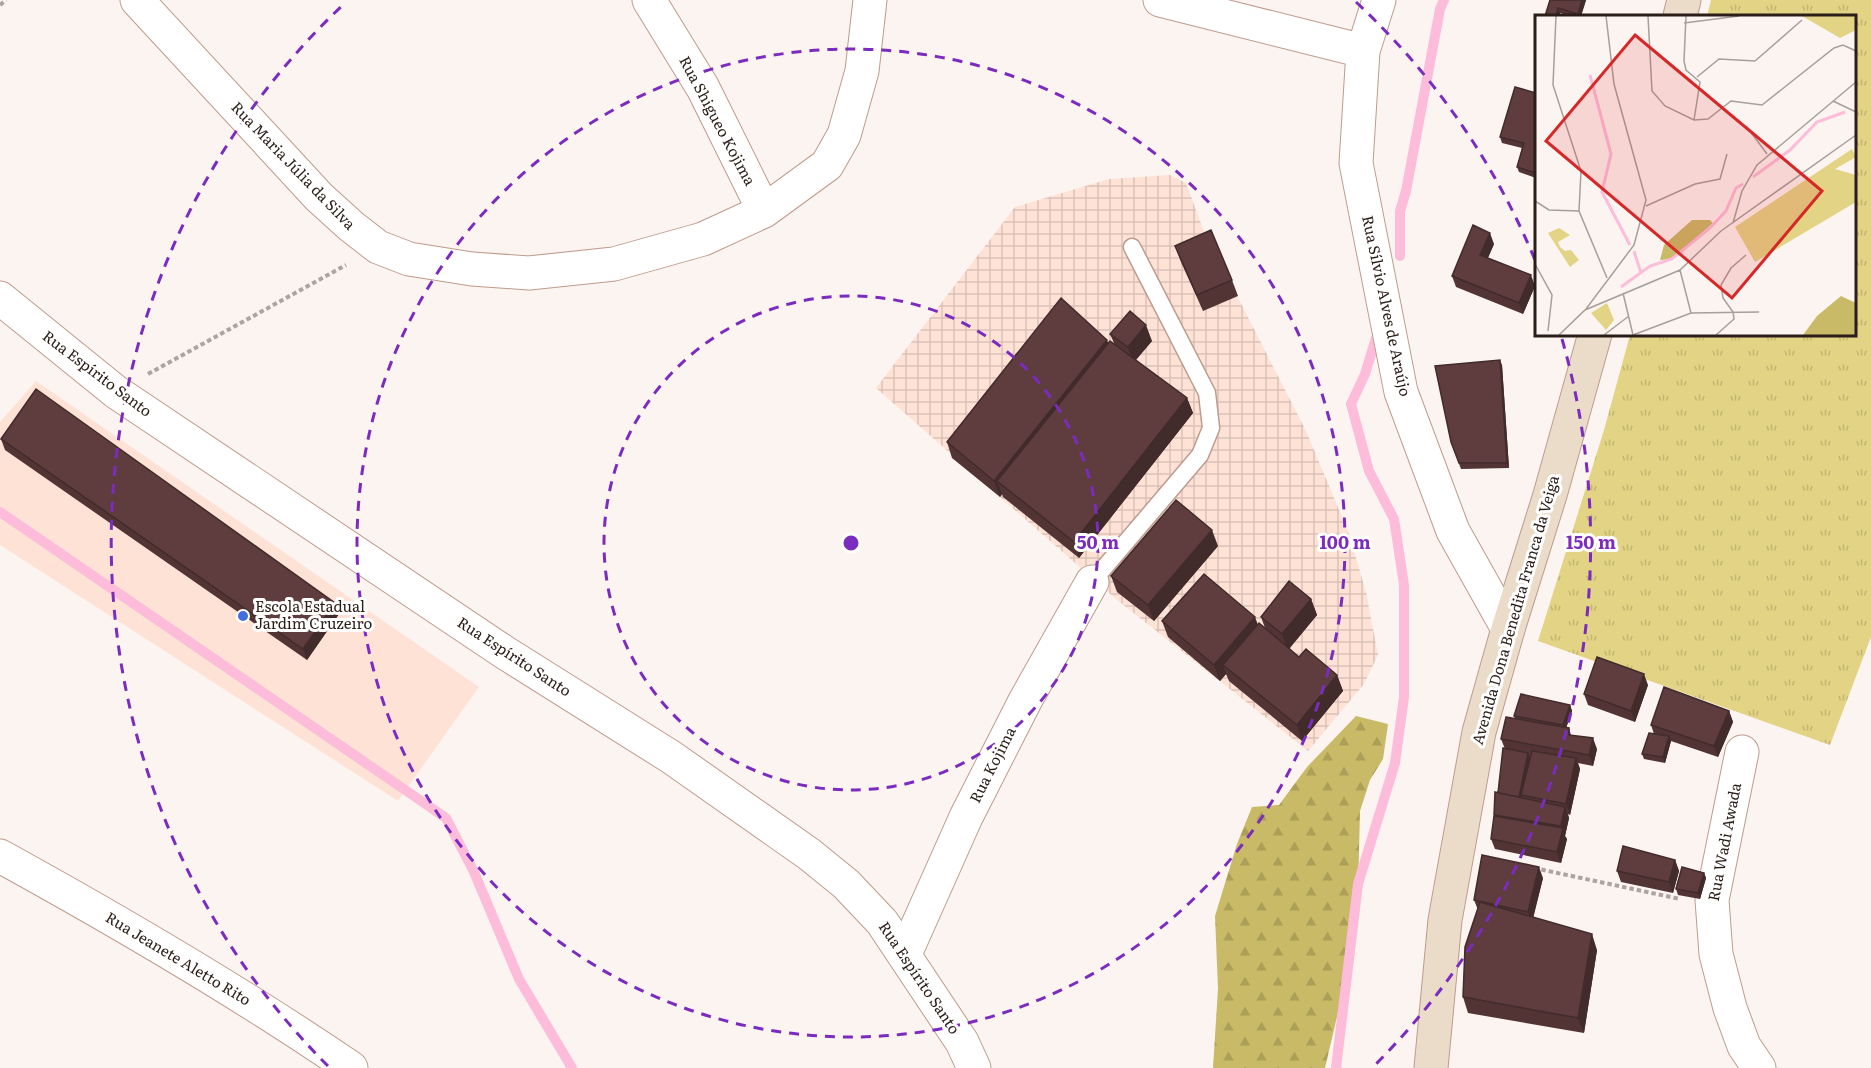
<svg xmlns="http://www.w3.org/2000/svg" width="1871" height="1068" font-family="Literata,serif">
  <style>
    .built { fill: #fee2d6 }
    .industrial { fill: url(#industrial-grid) }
    .grass { fill: url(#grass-tufts) }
    .forest { fill: url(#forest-firs) }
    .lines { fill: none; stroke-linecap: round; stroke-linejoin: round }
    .stream { stroke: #febcdb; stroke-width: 10 }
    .service-casing { stroke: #be9b8c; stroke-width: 19 }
    .minor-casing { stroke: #be9b8c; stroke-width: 35 }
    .secondary-casing { stroke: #be9b8c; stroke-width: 35 }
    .path { stroke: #ada39f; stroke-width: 4; stroke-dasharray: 4.5 3; stroke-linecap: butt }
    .service { stroke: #fff; stroke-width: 16 }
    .minor { stroke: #fff; stroke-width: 33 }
    .secondary { stroke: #ebdcc9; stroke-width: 33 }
    .wall { fill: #523435 }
    .shaded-wall { fill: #422b2b }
    .building { fill: #5f3d3e; stroke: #422b2b; stroke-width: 1.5 }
    .ring { fill: none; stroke: #7b2cbf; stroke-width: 3; stroke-dasharray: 10 8 }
    .poi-dot { fill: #466de0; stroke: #fff; stroke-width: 2 }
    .labels { text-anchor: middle; stroke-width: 6; stroke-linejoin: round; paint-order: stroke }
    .street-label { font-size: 15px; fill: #2b1d18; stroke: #fff }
    .poi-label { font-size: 15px; fill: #2b1d18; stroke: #fff; text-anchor: start }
    .inset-river { fill: none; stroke: #febcdb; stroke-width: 3 }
    .inset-road { fill: none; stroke: #a89e9a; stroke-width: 1.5 }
    .view { fill: #d62828; fill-opacity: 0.15; stroke: #d62828; stroke-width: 3 }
    .inset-edge { fill: none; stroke: #2b1d18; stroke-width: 3 }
    .centre { fill: #7b2cbf; stroke: #fff; stroke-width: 3 }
    .ring-label { font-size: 18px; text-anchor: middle; font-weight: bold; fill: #7b2cbf; stroke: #fff; stroke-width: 6; stroke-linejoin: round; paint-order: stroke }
  </style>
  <defs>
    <pattern id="industrial-grid" width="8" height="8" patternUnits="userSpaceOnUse" patternTransform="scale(1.5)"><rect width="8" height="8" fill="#fee2d6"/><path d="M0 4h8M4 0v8" fill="none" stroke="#dac1b7"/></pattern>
    <pattern id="grass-tufts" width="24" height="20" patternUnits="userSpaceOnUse" patternTransform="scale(1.5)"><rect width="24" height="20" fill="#e2d484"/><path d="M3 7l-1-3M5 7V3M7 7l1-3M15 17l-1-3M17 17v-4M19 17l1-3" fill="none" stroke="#c2b671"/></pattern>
    <pattern id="forest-firs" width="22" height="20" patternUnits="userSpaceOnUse" patternTransform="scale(1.5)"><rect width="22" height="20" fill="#c8ba66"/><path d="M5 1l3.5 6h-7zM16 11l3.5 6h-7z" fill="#ac9f58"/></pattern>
  </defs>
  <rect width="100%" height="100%" fill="#fcf4f1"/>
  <!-- built -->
  <path class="built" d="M36 381 479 687 398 801 0 545V422Z"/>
  <!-- industrial -->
  <path class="industrial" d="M1170 175 1186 183 1203 229 1306 431 1348 531 1366 592 1378 655 1364 684 1308 751 1116 599 876 388 1015 207 1109 179Z"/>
  <!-- grass -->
  <path class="grass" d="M1711 0H1871V637L1830 745 1538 641 1604 430 1630 335 1854 334V16H1707Z"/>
  <!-- forest -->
  <path class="forest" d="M1356 716 1388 724 1383 759 1370 780 1360 811 1357 931 1325 1068H1213L1218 989 1215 916 1237 844 1252 807 1279 805 1307 767Z"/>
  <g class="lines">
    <!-- stream -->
    <path class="stream" d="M1400 256V211L1406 191 1440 9 1444 0
      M0 512 446 818 474 872 519 979 572 1068
      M1336 1068 1358 884 1395 763 1404 697V585L1394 519 1369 471 1351 404 1365 374 1376 338"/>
    <defs>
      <path id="service" d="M1092 582 1200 455 1211 428 1207 393 1132 247"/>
      <path id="minor" d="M137 0 319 197 351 226 378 247 409 259 472 269 529 273 614 264 703 239 764 211 827 165 844 135 862 71 870 0
        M649 0 703 88 764 211
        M1160 0 1363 51
        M1379 0 1363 51 1356 163 1401 392 1453 531 1508 629
        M0 298 116 392 504 652 671 757 809 854 846 884 882 922 962 1042 974 1068
        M1742 752 1712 900 1716 954 1730 1008 1744 1046 1759 1068
        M0 856C120 922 238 991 351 1068
        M905 954 966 817 1025 701 1092 582"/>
      <path id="secondary" d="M1680 16 1684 0
        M1431 1068 1445 920 1479 732 1508 629 1550 495 1595 334"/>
    </defs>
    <!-- service casing -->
    <use href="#service" class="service-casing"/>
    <!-- minor casing -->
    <use href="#minor" class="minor-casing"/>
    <!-- secondary casing -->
    <use href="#secondary" class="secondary-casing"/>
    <!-- path -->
    <path class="path" d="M0 5 6 0
      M148 374 346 265
      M1534 868 1680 899"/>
    <!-- service -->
    <use href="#service" class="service"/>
    <!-- minor -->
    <use href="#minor" class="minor"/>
    <!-- secondary -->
    <use href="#secondary" class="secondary"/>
  </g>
  <!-- wall -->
  <path class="wall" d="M1550 0H1586L1581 16H1570L1560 13 1559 16H1546Z
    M1536 93V178L1519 172 1517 167 1522 148 1502 143 1500 137Z
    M1494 244 1488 258 1535 286 1523 314 1456 287 1452 276Z
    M1175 246 1232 280 1238 296 1203 311 1181 262Z
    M1110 334 1152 341 1136 360 1187 398 1193 413 1079 558 1003 497 1002 494 1000 497 952 458 947 442 1108 343H1114Z
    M1502 365 1509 468 1461 469 1451 442Z
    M1 439 339 614 307 660 5 450Z
    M1218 546 1154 621 1117 592 1111 576Z
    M1311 599 1317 615 1289 649 1299 657 1337 675 1343 691 1302 741 1229 681 1226 674 1220 681 1168 637 1162 621 1265 628 1261 617Z
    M1648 685 1635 722 1588 705 1584 694Z
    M1570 705 1572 711 1566 728H1569L1571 735 1597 749 1593 766 1578 763 1580 769 1570 815 1568 814 1569 818 1565 836 1567 839 1561 863 1495 849 1491 839 1494 817V815L1505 749 1501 739 1515 719 1514 716Z
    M1729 711 1733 722 1718 757 1671 741 1665 763 1644 759 1642 754 1654 734 1651 725Z
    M1675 860 1679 871 1673 893 1621 882 1617 871Z
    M1704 873 1706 878 1700 899 1678 895 1676 889Z
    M1543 878 1533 917 1597 950 1584 1033 1468 1013 1463 997 1478 910 1474 900Z"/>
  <!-- shaded-wall -->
  <path class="shaded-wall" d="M1582 0H1586L1581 16H1579L1578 14Z
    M1558 8 1560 13 1559 16H1556Z
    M1490 233 1494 244 1484 266 1480 255Z
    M1531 275 1535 286 1523 314 1519 303Z
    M1146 325 1152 341 1133 363 1128 347Z
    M1107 340 1113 356 997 481 1002 494 1000 497 994 481Z
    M1500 360 1502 365 1509 468 1507 463Z
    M1187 398 1193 413 1079 558 1074 542Z
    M1212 530 1218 546 1154 621 1148 605Z
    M1311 599 1317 615 1288 650 1282 634Z
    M335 603 339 614 307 660 303 649Z
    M1255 617 1261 633 1223 665 1226 674 1220 681 1214 665Z
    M1644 674 1648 685 1635 722 1631 711Z
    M1337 675 1343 691 1302 741 1297 725Z
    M1570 705 1572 711 1565 731 1563 725Z
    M1729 711 1733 722 1718 757 1714 746Z
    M1669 736 1671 741 1665 763 1663 757Z
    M1593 738 1597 749 1593 766 1589 755Z
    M1528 753 1530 759 1521 795 1522 798H1519Z
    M1576 758 1580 769 1570 815 1566 804Z
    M1565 807 1569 818 1565 836 1567 839 1561 863 1557 852 1562 829 1561 826Z
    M1675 860 1679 871 1673 893 1669 882Z
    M1539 867 1543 878 1532 923 1528 912Z
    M1704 873 1706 878 1700 899 1698 893Z
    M1592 934 1597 950 1584 1033 1578 1018Z"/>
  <!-- building -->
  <path class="building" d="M1550 0H1582L1578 14 1558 8 1556 16H1545Z
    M1515 87 1536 93V173L1517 167 1524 143 1500 137Z
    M1473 225 1490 233 1480 255 1531 275 1519 303 1452 276Z
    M1211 230 1232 280 1197 295 1175 246Z
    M1061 298 1107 340 994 481 947 442Z
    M1130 311 1146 325 1128 347 1110 334Z
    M1110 341 1187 398 1074 542 997 481Z
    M1500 360 1507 463H1459L1451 442 1435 366Z
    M36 389 335 603 303 649 1 439Z
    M1176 500 1212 530 1148 605 1111 576Z
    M1204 574 1255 617 1214 665 1162 621Z
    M1289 581 1311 599 1282 634 1261 617Z
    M1259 623 1299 657 1306 649 1337 675 1297 725 1223 665Z
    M1597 657 1644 674 1631 711 1584 694Z
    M1664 687 1729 711 1714 746 1651 725Z
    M1521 694 1570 705 1563 725 1514 716Z
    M1506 717 1569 728V735L1593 738 1589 755 1501 739Z
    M1649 733 1669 736 1663 757 1642 754Z
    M1503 748 1528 753 1519 797 1498 793Z
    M1532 751 1576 758 1566 804 1521 795Z
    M1495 792 1565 807 1561 826 1494 815Z
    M1494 816 1563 828 1557 852 1491 839Z
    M1623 846 1675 860 1669 882 1617 871Z
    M1482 855 1539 867 1528 912 1474 900Z
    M1682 867 1704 873 1698 893 1676 889Z
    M1480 902 1592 934 1578 1018 1463 997 1465 947Z"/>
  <!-- distance rings -->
  <g class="ring">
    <circle cx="851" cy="543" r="247"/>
    <circle cx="851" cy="543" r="494"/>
    <path d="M328 1066A740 740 0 0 1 346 2M1356 2A740 740 0 0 1 1535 260M1562 339A740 740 0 0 1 1374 1066"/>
  </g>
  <!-- markers -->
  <circle class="poi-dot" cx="243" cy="616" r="6"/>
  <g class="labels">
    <!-- street labels -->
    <g class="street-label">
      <text transform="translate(717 121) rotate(62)" y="5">Rua Shigueo Kojima</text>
      <text transform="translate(293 166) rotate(46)" y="5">Rua Maria Júlia da Silva</text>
      <text transform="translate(1386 306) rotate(78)" y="5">Rua Sílvio Alves de Araújo</text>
      <text transform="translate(97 374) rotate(37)" y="5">Rua Espírito Santo</text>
      <text transform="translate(1516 610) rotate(-74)" y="5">Avenida Dona Benedita Franca da Veiga</text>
      <text transform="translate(514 657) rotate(33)" y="5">Rua Espírito Santo</text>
      <text transform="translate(993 765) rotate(-63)" y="5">Rua Kojima</text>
      <text transform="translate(1725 842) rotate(-79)" y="5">Rua Wadi Awada</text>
      <text transform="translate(178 959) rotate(31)" y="5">Rua Jeanete Aletto Rito</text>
      <text transform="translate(919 978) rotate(56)" y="5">Rua Espírito Santo</text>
    </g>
    <!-- poi labels -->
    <g class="poi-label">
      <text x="255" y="612">Escola Estadual<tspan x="255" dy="17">Jardim Cruzeiro</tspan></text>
    </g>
  </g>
  <!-- overview -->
  <g transform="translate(1535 15)">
    <rect width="321" height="321" fill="#fcf4f1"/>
    <path d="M267 1H321V15L305 23ZM317 134 321 142 300 154 321 160V187L220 247 200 212ZM24 213 35 220 23 227 25 232 30 236 36 235 44 245 35 252 13 218Z" fill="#e2d484"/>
    <path d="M157 205H175L178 208 137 244 125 245 129 230ZM306 281 321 288V320H268L282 301Z" fill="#c8ba66"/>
    <path d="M72 288 79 305 71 315 56 298Z" fill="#e2d484"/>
    <path class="inset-river" d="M55 60 76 139 67 177 95 230M218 162 255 135 282 107 310 97M99 236 106 258M86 272 115 251 137 244 175 213 191 196 201 173 208 169"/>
    <path class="inset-road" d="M21 1 18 70 46 156 44 196 72 263M113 1 117 76 130 91 159 105 173 104 196 86 227 90 299 33 308 30 321 36M151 1 149 46 151 55 165 67 159 105M149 8 204 1M162 62 184 44 220 46 267 5M298 86 321 97M212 112 232 139M0 186 14 195 44 196M111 191 160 169 185 164 192 139M198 208 207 176 222 150 321 67M0 249 17 280 13 316M145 255 156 298M88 278 98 320M51 294 99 230 111 185 79 69 71 1M198 297 188 283 186 270 196 253 211 240M24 320 50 295 145 255 186 216 321 120M69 320 94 301M98 320 156 298 224 297M181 320 199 304 198 297"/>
    <path class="view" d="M100 20 287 176 197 283 11 126Z"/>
    <rect width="321" height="321" class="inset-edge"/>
  </g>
  <circle cx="851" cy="543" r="9" class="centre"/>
  <g class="ring-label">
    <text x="1098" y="549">50 m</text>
    <text x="1345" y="549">100 m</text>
    <text x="1591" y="549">150 m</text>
  </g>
</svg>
